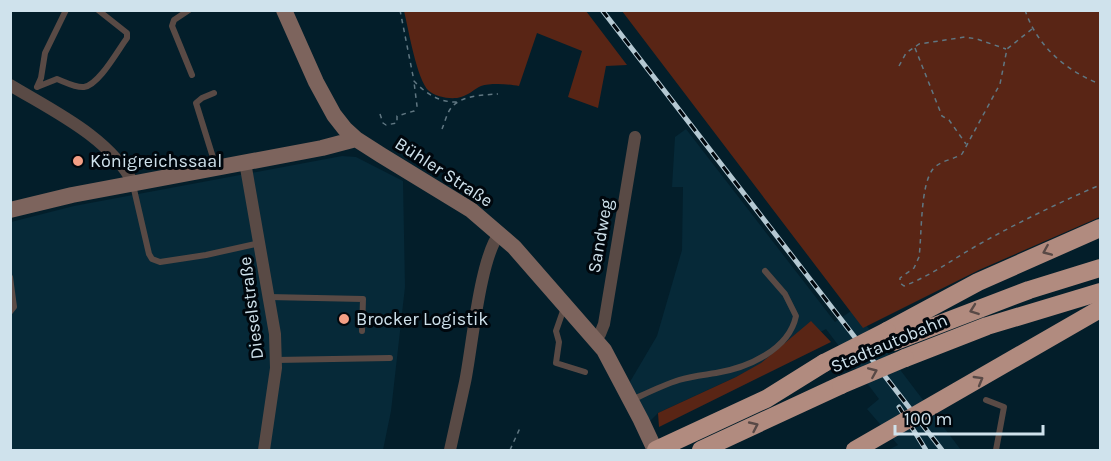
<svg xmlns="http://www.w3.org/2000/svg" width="1111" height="461" font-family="Karla,sans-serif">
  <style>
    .built { fill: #062938 }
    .green { fill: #592515 }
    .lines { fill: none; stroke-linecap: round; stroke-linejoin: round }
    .path { stroke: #607782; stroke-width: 1.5; stroke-dasharray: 4.5 4.5; stroke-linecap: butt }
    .lane { stroke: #594a45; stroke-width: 6 }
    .street { stroke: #594a45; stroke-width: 12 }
    .secondary { stroke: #7d645d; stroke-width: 16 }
    .highway { stroke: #b18b7f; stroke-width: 18 }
    .rail-casing { stroke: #b4c8d2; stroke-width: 5 }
    .rail { stroke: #00070d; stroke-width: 3; stroke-dasharray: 9; stroke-linecap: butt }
    .highway-bridge { stroke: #b18b7f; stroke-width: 18 }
    .oneway { stroke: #584946 }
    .poi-dot { fill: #f39f85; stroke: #00070d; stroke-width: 2 }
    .labels { text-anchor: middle; stroke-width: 6; stroke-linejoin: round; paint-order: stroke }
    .poi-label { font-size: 18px; fill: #cfe2ec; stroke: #00070d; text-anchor: start }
    .street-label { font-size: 18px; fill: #cfe2ec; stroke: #00070d }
  </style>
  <rect width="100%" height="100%" fill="#031e2a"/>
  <!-- built -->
  <path class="built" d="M686 129 835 322 854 309 961 450H888L898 445 867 409 879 399 826 329 736 377 658 413 643 428 624 392 657 336 682 250 683 187H672L675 137Z
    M342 156 356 157 403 181 405 287 391 411 383 450H11V222L74 206Z"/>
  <!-- green -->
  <path class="green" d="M404 11H586L627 65 606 66 598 108 568 97 582 51 537 33 519 86C509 84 490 83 481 86 474 89 469 95 461 97 452 100 436 97 429 91 417 81 408 27 404 11Z
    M622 11H1100V217L979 270 863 328Z
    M811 321 831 342 659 427 658 413 736 377 761 363Z"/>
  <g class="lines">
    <!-- path -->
    <path class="path" d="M400 10 414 81C426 94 440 103 459 102
      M1025 10C1037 46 1066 71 1100 84
      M1032 29 1007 49 1000 84 962 154C953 160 941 160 933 169 920 185 922 235 919 257L914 268 900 278V283L904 286C930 276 952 260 976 246 1017 223 1058 203 1100 185
      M915 48 942 116 949 120 966 144
      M899 66 906 53 919 44 965 37 977 39 1006 49
      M380 114 383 123 386 125 397 123V116L414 111 417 106 414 82
      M442 129C445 122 447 112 452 107 462 95 484 95 498 94
      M510 450 520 428"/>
    <!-- lane -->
    <path class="lane" d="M189 10 174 20 172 26 192 75
      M37 87 57 79C65 82 76 88 84 87 99 85 118 50 127 38V33L98 10
      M37 87 41 78 45 53 66 10
      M214 93 202 98 196 103 216 167
      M133 185 149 254 152 259 160 262 206 255 260 243
      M10 277 14 307 10 312
      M269 297 363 299 362 331
      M564 308 556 331 559 342 556 363 585 372
      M276 360 390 358
      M632 400C647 393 663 385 679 380 692 376 704 375 716 373 747 368 789 350 796 316L785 294 765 271
      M986 400 1004 407 996 450"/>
    <!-- street -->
    <path class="street" d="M10 85C53 111 109 137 133 183
      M245 162 275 334 276 368 264 450
      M595 339 600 334 604 324 635 137
      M450 450C455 428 460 405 465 382 472 348 480 256 500 233"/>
    <!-- secondary -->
    <path class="secondary" d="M284 10 316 82 334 115 345 129 356 139 381 155 471 210 514 247 604 350 641 420 655 450
      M10 210 72 195 322 148 356 139"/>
    <!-- highway -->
    <path class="highway" d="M887 331 978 282 1100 228
      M893 342 1029 290 1100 268
      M905 358 987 326 1100 292
      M656 450 766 399 824 363
      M701 450 841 385"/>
    <defs>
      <path id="rail" d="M602 10 942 450
        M899 407 926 450"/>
    </defs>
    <!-- rail casing -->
    <use href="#rail" class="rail-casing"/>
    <!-- rail -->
    <use href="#rail" class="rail"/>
    <!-- highway-bridge -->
    <path class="highway-bridge" d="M824 363 887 331
      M841 385 905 358
      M855 450 1100 309"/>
  </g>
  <!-- one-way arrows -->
  <defs><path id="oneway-chevron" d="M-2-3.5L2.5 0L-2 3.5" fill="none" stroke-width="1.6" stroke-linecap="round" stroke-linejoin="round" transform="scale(1.5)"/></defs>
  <g class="oneway">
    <use href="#oneway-chevron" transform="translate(1047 251) rotate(157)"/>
    <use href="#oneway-chevron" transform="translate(974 310) rotate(160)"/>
    <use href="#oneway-chevron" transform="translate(873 372) rotate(-23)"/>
    <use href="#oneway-chevron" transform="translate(979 380) rotate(-30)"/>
    <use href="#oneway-chevron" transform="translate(754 426) rotate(-25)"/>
  </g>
  <!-- markers -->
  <g class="poi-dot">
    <circle cx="78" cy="161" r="6"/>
    <circle cx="344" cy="319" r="6"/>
  </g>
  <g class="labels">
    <!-- poi labels -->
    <g class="poi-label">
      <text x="90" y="167">Königreichssaal</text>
      <text x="356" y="325">Brocker Logistik</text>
    </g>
    <!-- street labels -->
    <g class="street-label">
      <text transform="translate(444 172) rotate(33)" y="6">Bühler Straße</text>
      <text transform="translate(600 236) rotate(-80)" y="6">Sandweg</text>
      <text transform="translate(251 308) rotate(-97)" y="6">Dieselstraße</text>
      <text transform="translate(889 343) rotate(-23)" y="6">Stadtautobahn</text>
    </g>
  </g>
  <!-- border -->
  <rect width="1111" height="461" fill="none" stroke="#cfe2ec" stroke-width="24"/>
  <!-- scale -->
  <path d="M895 425v9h148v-9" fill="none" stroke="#cfe2ec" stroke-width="3"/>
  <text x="904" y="425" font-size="18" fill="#cfe2ec" stroke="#00070d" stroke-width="4.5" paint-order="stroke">100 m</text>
</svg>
